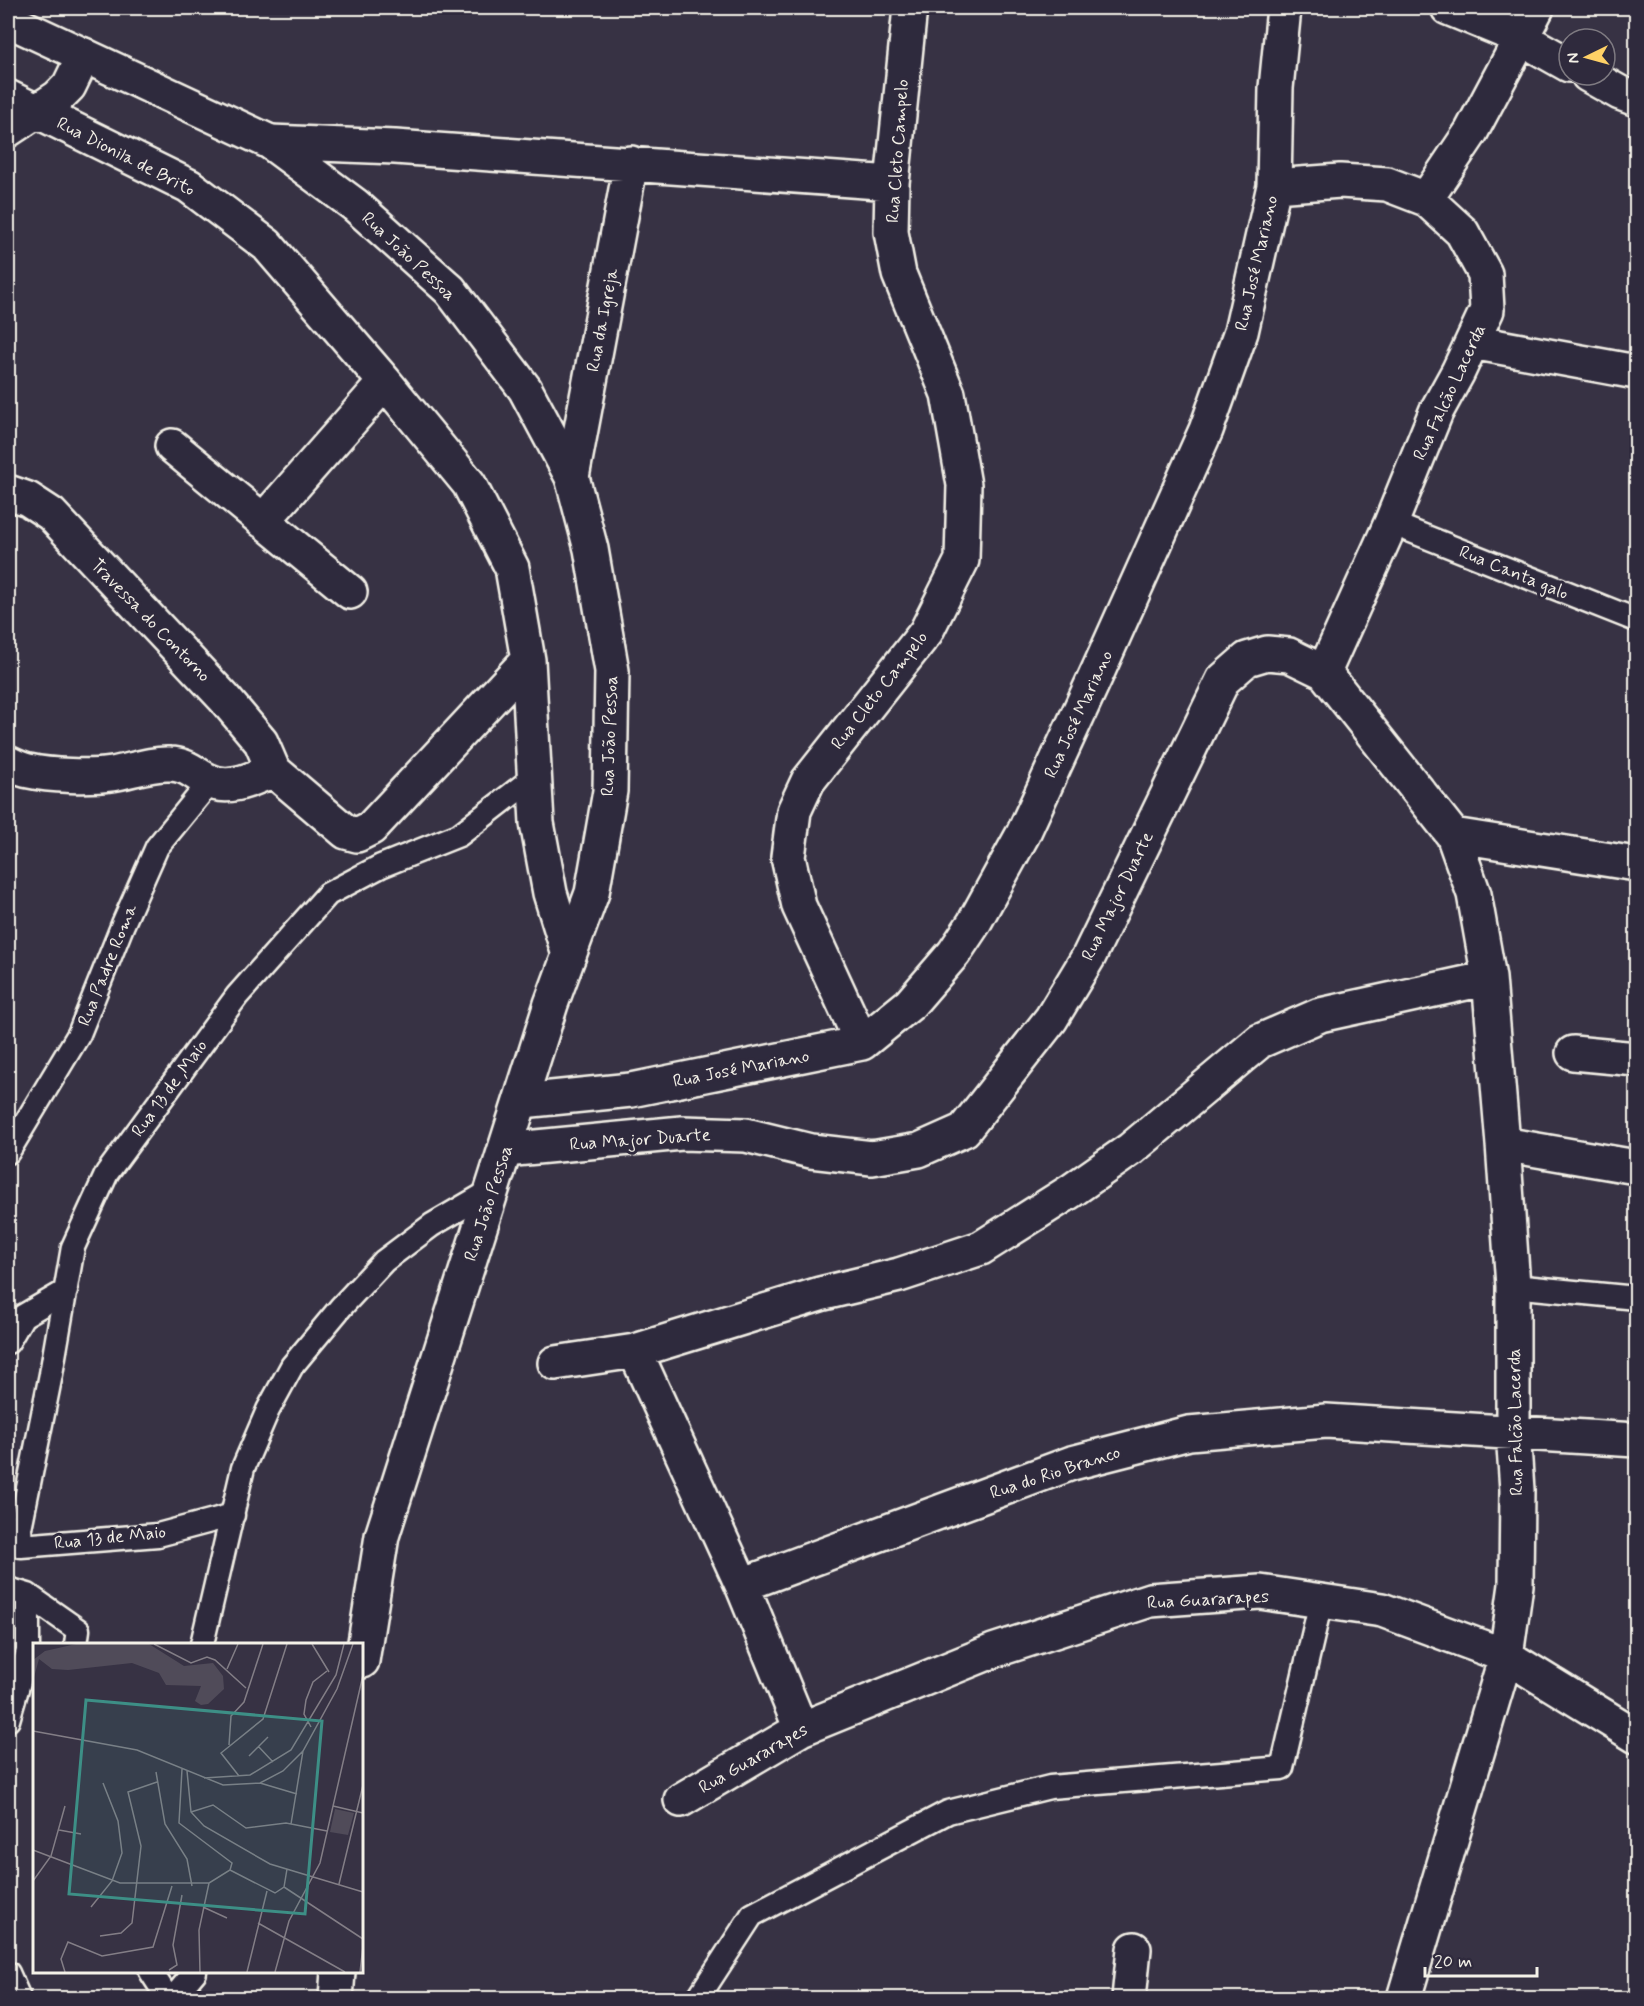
<svg xmlns="http://www.w3.org/2000/svg" width="1644" height="2006" font-family="Mynerve,sans-serif">
  <style>
    .lines { fill: none; stroke-linecap: round; stroke-linejoin: round }
    .lane-casing { stroke: #f4f1e8; stroke-width: 27 }
    .street-casing { stroke: #f4f1e8; stroke-width: 38 }
    .secondary-casing { stroke: #f4f1e8; stroke-width: 38 }
    .lane { stroke: #2f2a3d; stroke-width: 22 }
    .street { stroke: #2f2a3d; stroke-width: 33 }
    .secondary { stroke: #2f2a3d; stroke-width: 33 }
    .labels { text-anchor: middle; stroke-width: 6; stroke-linejoin: round; paint-order: stroke }
    .street-label { font-size: 18px; fill: #f4f1e8; stroke: #2f2a3d }
    .inset-road { fill: none; stroke: #837e86; stroke-width: 1.5 }
    .view { fill: #3d8f86; fill-opacity: 0.15; stroke: #3d8f86; stroke-width: 3 }
    .inset-edge { fill: none; stroke: #f4f1e8; stroke-width: 3 }
  </style>
  <rect width="100%" height="100%" fill="#373244"/>
  <filter id="ink" filterUnits="userSpaceOnUse"><feTurbulence type="fractalNoise" baseFrequency=".0167" numOctaves="2"/><feDisplacementMap in="SourceGraphic" scale="12" xChannelSelector="R" yChannelSelector="G"/><feConvolveMatrix kernelMatrix="1 2 1 2 8 2 1 2 1" color-interpolation-filters="sRGB"/></filter>
  <g filter="url(#ink)">
    <g class="lines">
      <defs>
        <path id="lane" d="M1391 523 1636 620
          M8 1152 79 1034 123 924 157 847 210 782
          M1513 1286 1636 1298
          M8 1342 23 1316 66 1291
          M233 1515 158 1535 21 1546 20 1528 51 1374 73 1247 107 1173 237 996 328 894 381 866 459 835 534 777
          M8 1589 28 1595 78 1630 76 1644
          M202 1644 243 1468 268 1410 292 1366 341 1307 384 1261 432 1225 492 1190
          M8 1720 28 1651V1595
          M151 1972 168 1998
          M8 1973 19 1998
          M173 1998 195 1972
          M698 1998 752 1915 948 1812 1050 1787 1282 1768 1321 1601"/>
        <path id="street" d="M1448 8 1521 38 1569 65
          M1588 75 1620 93 1636 99
          M8 97 189 186 267 245 385 382 469 484 512 568 528 660 537 823 550 893 569 955
          M8 130 58 97 69 86 84 55
          M270 142 395 147 892 183
          M1274 186 1340 181 1387 184 1426 199 1462 232 1485 274 1487 310 1458 372 1436 412 1391 523 1324 672
          M1426 199 1471 132 1537 8
          M1472 342 1636 372
          M172 446 350 592
          M572 477 631 163
          M8 492 28 499 51 514 224 698 261 742 273 770 346 832 357 835 371 828 528 660
          M263 521 385 382
          M8 763C14 766 22 770 29 771 50 776 90 777 112 774 131 771 150 763 170 764 186 764 195 774 207 780 229 792 254 778 273 770
          M862 1043 799 906 788 857 794 811 808 781 926 632 962 560 964 485 948 394 899 274 891 232 892 183 910 8
          M1573 1053 1636 1059
          M522 1101 631 1090 862 1043 910 1004 954 953 974 923 1023 834 1098 671 1206 430 1241 332 1274 186 1276 88 1284 8
          M1503 1144 1636 1167
          M505 1150 682 1133 746 1135 811 1151 872 1158 919 1150 964 1130 1051 1019 1089 956 1223 680 1247 659 1267 653 1289 655 1324 672 1453 835 1636 864
          M635 1351 742 1585 1072 1463 1189 1433 1326 1421 1636 1440
          M555 1363 635 1351 820 1294 899 1275 981 1248 1071 1191 1131 1149 1260 1041 1320 1015 1489 978
          M742 1585 801 1729
          M681 1800 801 1729 993 1651 1150 1600 1260 1592 1382 1610 1506 1656 1636 1736
          M1129 1998 1134 1949
          M1404 1998 1506 1656 1516 1585 1517 1490 1513 1432V1286L1503 1144 1489 978 1474 894 1453 835"/>
        <path id="secondary" d="M8 20 270 142 355 205 450 290 525 389 572 477 591 549 612 671 610 791 592 893 551 1004 382 1536 362 1661
          M336 1998 338 1972"/>
      </defs>
      <!-- lane casing -->
      <use href="#lane" class="lane-casing"/>
      <!-- street casing -->
      <use href="#street" class="street-casing"/>
      <!-- secondary casing -->
      <use href="#secondary" class="secondary-casing"/>
      <!-- lane -->
      <use href="#lane" class="lane"/>
      <!-- street -->
      <use href="#street" class="street"/>
      <!-- secondary -->
      <use href="#secondary" class="secondary"/>
    </g>
  </g>
  <g class="labels">
    <!-- street labels -->
    <g class="street-label">
      <text transform="translate(897 151) rotate(-86)" y="6">Rua Cleto Campelo</text>
      <text transform="translate(126 156) rotate(27)" y="6">Rua Dionila de Brito</text>
      <text transform="translate(409 256) rotate(43)" y="6">Rua João Pessoa</text>
      <text transform="translate(1256 263) rotate(-77)" y="6">Rua José Mariano</text>
      <text transform="translate(602 320) rotate(-79)" y="6">Rua da Igreja</text>
      <text transform="translate(1449 392) rotate(-65)" y="6">Rua Falcão Lacerda</text>
      <text transform="translate(1514 572) rotate(22)" y="6">Rua Canta galo</text>
      <text transform="translate(151 620) rotate(46)" y="6">Travessa do Contorno</text>
      <text transform="translate(879 690) rotate(-52)" y="6">Rua Cleto Campelo</text>
      <text transform="translate(1078 714) rotate(-65)" y="6">Rua José Mariano</text>
      <text transform="translate(609 736) rotate(-88)" y="6">Rua João Pessoa</text>
      <text transform="translate(1117 896) rotate(-64)" y="6">Rua Major Duarte</text>
      <text transform="translate(107 965) rotate(-68)" y="6">Rua Padre Roma</text>
      <text transform="translate(741 1068) rotate(-11)" y="6">Rua José Mariano</text>
      <text transform="translate(169 1088) rotate(-54)" y="6">Rua 13 de ,Maio</text>
      <text transform="translate(640 1139) rotate(-4)" y="6">Rua Major Duarte</text>
      <text transform="translate(488 1203) rotate(-72)" y="6">Rua João Pessoa</text>
      <text transform="translate(1515 1422) rotate(-91)" y="6">Rua Falcão Lacerda</text>
      <text transform="translate(1055 1472) rotate(-18)" y="6">Rua do Rio Branco</text>
      <text transform="translate(110 1537) rotate(-6)" y="6">Rua 13 de Maio</text>
      <text transform="translate(1208 1599) rotate(-3)" y="6">Rua Guararapes</text>
      <text transform="translate(753 1758) rotate(-30)" y="6">Rua Guararapes</text>
    </g>
  </g>
  <!-- overview -->
  <g transform="translate(33 1643)">
    <rect width="330" height="330" fill="#373244"/>
    <path d="M43 1H116L151 23 180 20 190 33 191 46 175 61 168 62 162 58 168 43 133 42 126 30 99 20 35 27 19 26 6 16 0 38V17L12 8Z" fill="#504b59"/>
    <path d="M302 166 321 170 315 192 297 189Z" fill="#504b59"/>
    <path class="inset-road" d="M121 1 158 20 174 14 182 17 213 45M279 1 296 29M194 26 205 1M278 84 271 71 273 57 280 39 294 28M0 88 104 107 190 142 227 140 250 128 270 108 304 46 320 1M196 102 198 73 211 59 230 1M225 103 240 119M216 113 235 94M149 126 146 180 199 220 197 227 176 240 166 287 167 329M154 128 158 169 171 183 237 221 330 249M123 129 132 181 154 216 159 243M206 133 188 110 230 76 254 1M171 135 217 132 258 107 303 32 311 1M227 140 264 151M300 163 330 170M158 169 180 162 213 185 253 180 294 188M258 181 270 108M26 187 48 191M0 207 87 240H176M197 227 242 250 251 244 254 226M0 238 18 213 32 163M306 241 330 142M251 244 330 296M58 264 79 238 89 210 85 178 70 140M170 264 194 275M225 280 312 329M67 293 88 290 99 280 108 203 95 149 124 139M136 327 144 322 140 302 149 252M32 329 28 316 35 299 69 313 120 304 139 243M214 329 234 248M242 329 256 278 287 220 330 32M327 329 330 303"/>
    <path class="view" d="M53 57 289 78 272 271 36 251Z"/>
    <rect width="330" height="330" class="inset-edge"/>
  </g>
  <!-- margin -->
  <rect width="1644" height="2006" fill="none" stroke="#2f2a3d" stroke-width="30"/>
  <rect x="15" y="15" width="1614" height="1976" fill="none" stroke="#f4f1e8" stroke-width="2" filter="url(#ink)"/>
  <!-- north arrow -->
  <g transform="translate(1587 57) rotate(265)"><circle r="28" fill="#2f2a3d" stroke="#7e7a81" stroke-width="1.5"/>
  <path d="M0-4.5L10 22L0 15L-10 22Z" fill="#ffd166"/>
  <text y="-9" font-size="16" font-weight="bold" text-anchor="middle" fill="#f4f1e8">N</text>
  </g>
  <!-- scale -->
  <path d="M1425 1967v9h112v-9" fill="none" stroke="#f4f1e8" stroke-width="3"/>
  <text x="1434" y="1967" font-size="18" fill="#f4f1e8" stroke="#2f2a3d" stroke-width="4.5" paint-order="stroke">20 m</text>
</svg>
